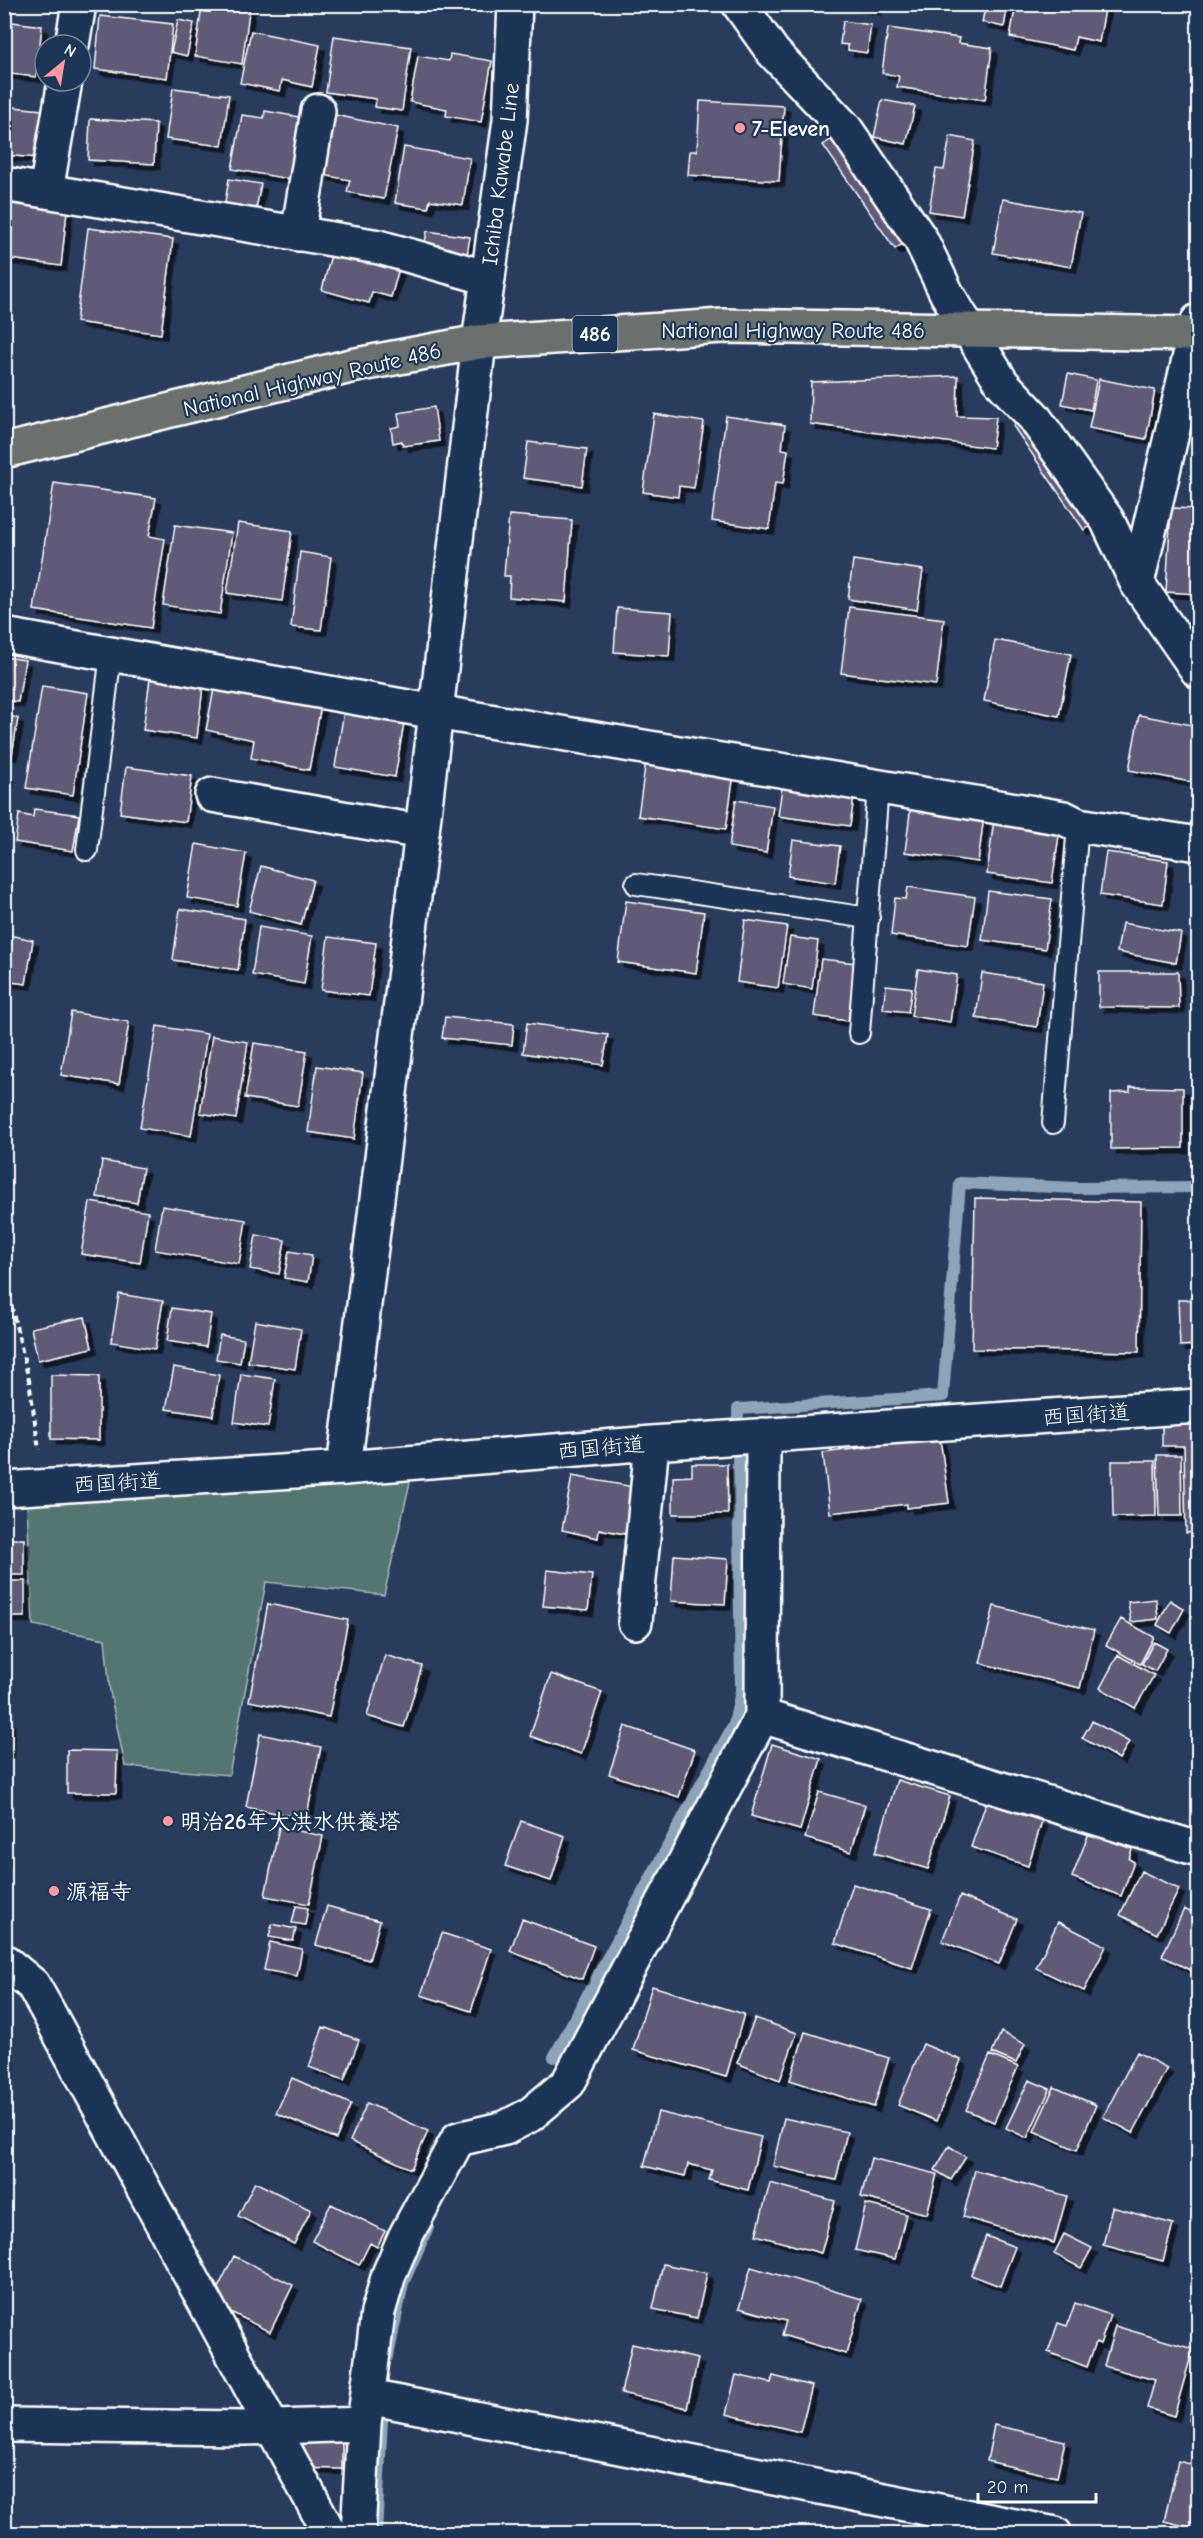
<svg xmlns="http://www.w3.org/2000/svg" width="1203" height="2538" font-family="'Comic Neue','Klee One',sans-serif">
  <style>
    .green { fill: #557473; stroke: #aabab9; stroke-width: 1.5 }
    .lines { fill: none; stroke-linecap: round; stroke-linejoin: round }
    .stream { stroke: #8ea4b8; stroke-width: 12 }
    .building { fill: #5e5a76; stroke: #fff; stroke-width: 1.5; filter: url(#shadow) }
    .service-casing { stroke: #fff; stroke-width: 24 }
    .minor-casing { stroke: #fff; stroke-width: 38 }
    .tertiary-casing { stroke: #fff; stroke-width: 38 }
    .secondary-casing { stroke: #fff; stroke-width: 38 }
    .trunk-casing { stroke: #fff; stroke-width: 38 }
    .path { stroke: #fff; stroke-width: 4; stroke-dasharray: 6 4.5; stroke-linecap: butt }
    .service { stroke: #1d3557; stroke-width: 20 }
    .minor { stroke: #1d3557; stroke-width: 33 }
    .tertiary { stroke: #1d3557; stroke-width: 33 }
    .secondary { stroke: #1d3557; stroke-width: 33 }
    .trunk { stroke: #6b706d; stroke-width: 33 }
    .poi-dot { fill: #ff9aa2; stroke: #1d3557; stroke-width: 2 }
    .labels { text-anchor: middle; stroke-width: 4.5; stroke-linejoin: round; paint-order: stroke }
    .shield { fill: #1d3557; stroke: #bbc2cd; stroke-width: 1.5 }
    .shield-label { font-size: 21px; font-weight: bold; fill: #fff }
    .poi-label { font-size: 22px; font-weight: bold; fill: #fff; stroke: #1d3557; text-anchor: start }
    .street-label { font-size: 22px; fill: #fff; stroke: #1d3557 }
  </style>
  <defs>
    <filter id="shadow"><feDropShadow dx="5.5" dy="5.5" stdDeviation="0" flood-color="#0009"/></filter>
  </defs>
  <rect width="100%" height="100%" fill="#2a3c5d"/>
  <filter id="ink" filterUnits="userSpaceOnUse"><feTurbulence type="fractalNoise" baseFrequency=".0167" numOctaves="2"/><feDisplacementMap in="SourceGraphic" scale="12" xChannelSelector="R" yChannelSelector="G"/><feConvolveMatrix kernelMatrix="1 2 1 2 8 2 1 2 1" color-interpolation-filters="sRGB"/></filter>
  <g filter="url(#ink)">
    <!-- green -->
    <path class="green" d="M411 1478 384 1595 266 1582 229 1775 125 1766 110 1692 105 1639 33 1625 27 1505Z"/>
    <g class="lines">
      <!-- stream -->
      <path class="stream" d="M738 1416V1409L943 1396 960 1183 1076 1188 1198 1187
        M554 2057 734 1724 741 1691 738 1454
        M388 2356 403 2283 428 2227
        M376 2534 383 2400"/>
    </g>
    <!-- building -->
    <path class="building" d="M198 4H250L242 64 195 56 202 5Z
      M843 4H877L876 10Z
      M986 4H1008L1004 27 982 22Z
      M1016 4H1106L1099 42 1076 37 1073 50 1010 37Z
      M100 16 173 24 167 78 95 69Z
      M178 20 194 23 187 56 171 52Z
      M4 21 42 26 36 77 4 73Z
      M843 21 871 25 867 53 848 50V45L840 44Z
      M888 28 959 38 958 43 992 48 985 100 897 87 899 76 882 73Z
      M251 31 320 45 312 87 282 80 280 91 240 83Z
      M334 36 411 47 402 111 375 107 376 99 326 92Z
      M450 54 492 61 481 122 446 116 447 109 410 102 418 56 449 61Z
      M173 88 229 95 222 146 166 139Z
      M882 100 915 106 906 144 874 137Z
      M700 101 784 106 779 181 688 175 690 151H697Z
      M4 106 42 110 37 158 4 155Z
      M265 111 305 118 295 180 232 169 242 115 264 118Z
      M335 115 398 128 384 199 347 192 350 180 323 175Z
      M90 119 156 123 154 164 88 160Z
      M838 135 910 239 895 249 823 145Z
      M950 136 975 141 962 216 929 211 936 169 944 170Z
      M404 147 470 158 463 205 430 200 428 208 395 203Z
      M229 179 261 184 255 214 224 208Z
      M1003 199 1081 213 1071 267 993 253Z
      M4 203 67 211 61 266 4 258Z
      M88 228 173 239 161 334 76 322Z
      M427 231 470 237 466 261 423 254Z
      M334 243 401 261 391 297 372 292 369 303 322 290Z
      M1068 374 1096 380 1091 410 1062 404Z
      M958 376 957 416 996 417 992 448 810 424 811 382Z
      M1099 379 1155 390 1146 439 1089 428Z
      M1194 403H1198V424H1192Z
      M434 407 439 441 403 446 402 441 393 443 391 428 400 426 398 413Z
      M654 414 704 422 694 488 679 486 678 497 643 492Z
      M1028 415 1100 520 1084 530 1013 426Z
      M726 416 785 425 782 449 788 450 783 484 775 483 769 529 712 521Z
      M528 442 587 449 582 486 523 478Z
      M54 483 156 498 149 536 165 539 151 628 34 610Z
      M1171 508 1198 509V594L1166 592Z
      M509 515 572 520 566 602 509 597 510 576H504Z
      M238 523 292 531 282 601 227 593Z
      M175 525 232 533 220 614 163 605Z
      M300 552 331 557 321 630 291 627Z
      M853 560 923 570 917 610 848 599Z
      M849 607 944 619 936 685 841 673Z
      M617 608 672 612 669 656 614 652Z
      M995 640 1071 654 1059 716 984 701Z
      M4 657 25 660 18 702 4 700Z
      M150 679 203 686 197 738 143 730Z
      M215 684 321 705 309 770 251 758 254 740 206 730Z
      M42 686 88 693 73 795 26 788Z
      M344 711 404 722 395 777 335 767Z
      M4 715 18 718 12 755 4 754Z
      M1139 715 1198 726V743L1191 782 1129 770Z
      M646 760 734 773 726 829 638 816Z
      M126 767 192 776 186 822 120 813Z
      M4 774 9 775 4 803Z
      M783 780 855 789 850 826 778 816Z
      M736 800 773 806 766 853 729 847Z
      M911 805 984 816 978 862 905 852Z
      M34 809 79 815 73 851 15 842 19 814 33 817Z
      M994 819 1060 828 1052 883 987 874Z
      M793 840 840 846 835 883 788 876Z
      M196 844 246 853 237 906 187 898Z
      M1106 852 1168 861 1163 904 1100 895Z
      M261 866 313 880 301 925 249 911Z
      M908 887 975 897 968 946 891 935 895 898 906 899Z
      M988 891 1052 899 1045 949 982 940Z
      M626 901 704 912 696 973 618 962Z
      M180 909 245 919 238 970 173 960Z
      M745 920 787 926 778 988 737 982Z
      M1122 923 1181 933 1176 963 1117 952Z
      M259 927 312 936 304 984 252 975Z
      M4 934 33 940 26 984 4 981Z
      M328 937 376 943 369 996 321 990Z
      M790 937 818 941 812 989 783 984Z
      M821 959 856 963 848 1021 814 1016Z
      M918 969 957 975 950 1022 911 1016Z
      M1099 972H1178L1179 1008 1099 1007Z
      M982 973 1043 982 1037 1027 976 1018Z
      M886 985 912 988 908 1012 883 1009Z
      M71 1012 129 1022 119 1084 61 1075Z
      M445 1017 514 1024 512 1045 442 1038Z
      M527 1023 608 1035 603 1065 523 1053Z
      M157 1026 207 1034 191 1136 140 1128Z
      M212 1036 248 1042 236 1119 200 1113Z
      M254 1043 307 1051 298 1106 245 1098Z
      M317 1066 363 1073 354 1139 308 1132Z
      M1130 1087 1183 1088V1148L1111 1149V1093L1130 1092Z
      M102 1161 143 1168 137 1203 97 1197Z
      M975 1198 1141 1202 1139 1352 972 1349Z
      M90 1202 148 1212 140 1263 81 1254Z
      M162 1206 246 1220 239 1264 155 1250Z
      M256 1235 285 1240 279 1274 250 1269Z
      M289 1251 312 1255 308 1282 284 1278Z
      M119 1294 163 1301 155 1349 111 1342Z
      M1178 1300H1198V1345L1180 1346Z
      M172 1308 211 1314 206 1347 167 1341Z
      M85 1317 92 1348 38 1360 31 1328Z
      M255 1321 301 1329 295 1369 248 1362Z
      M220 1335 244 1339 240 1363 216 1359Z
      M174 1367 219 1375 213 1416 166 1409Z
      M241 1374 275 1379 268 1427 234 1422Z
      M51 1375 99 1376V1440L51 1439Z
      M1162 1425H1198V1532L1186 1533 1184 1446H1162Z
      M940 1438 949 1503 907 1508V1504L830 1513 823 1453Z
      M1157 1455H1181L1182 1516H1159Z
      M1112 1461H1155L1156 1516 1113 1517Z
      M692 1464H727L728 1514H673V1477L692 1476Z
      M572 1476 634 1487 625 1534 599 1529 598 1538 562 1530Z
      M4 1539H24V1575H4Z
      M674 1555 728 1559 725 1604 671 1601Z
      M547 1570 592 1575 588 1610 543 1606Z
      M4 1581H25V1617H4Z
      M1156 1599 1158 1619 1131 1622 1128 1602Z
      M1170 1600 1184 1609 1171 1633 1157 1625Z
      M268 1604 348 1620 329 1717 249 1701Z
      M994 1606 1094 1630 1080 1688 980 1663Z
      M1121 1619 1154 1637 1140 1664 1106 1645Z
      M1154 1642 1167 1649 1155 1671 1142 1664Z
      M385 1655 422 1666 404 1727 367 1716Z
      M1118 1655 1154 1675 1135 1708 1100 1688Z
      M551 1674 602 1692 581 1754 530 1736Z
      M4 1720H9V1751L4 1752Z
      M1092 1721 1129 1742 1119 1759 1082 1738Z
      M625 1726 695 1750 679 1797 609 1774Z
      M260 1734 321 1747 306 1819 246 1807Z
      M772 1744 821 1759 800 1830 751 1816Z
      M67 1750 117 1751 116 1793H67Z
      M897 1780 950 1796 928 1869 875 1853Z
      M819 1792 865 1805 851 1852 805 1838Z
      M4 1800H6V1861H4Z
      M986 1803 1042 1821 1028 1866 971 1847Z
      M521 1821 565 1836 551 1881 505 1866Z
      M279 1827 323 1836 309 1904 265 1896Z
      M1089 1833 1132 1849 1129 1859 1134 1862 1121 1896 1072 1877Z
      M1141 1871 1179 1889 1157 1934 1120 1915Z
      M853 1884 931 1909 912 1968 835 1943Z
      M960 1896 1017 1919 999 1964 942 1941Z
      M296 1906 308 1908 305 1925 292 1923Z
      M327 1906 380 1921 369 1960 316 1945Z
      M1184 1909 1198 1916V1974L1162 1956Z
      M522 1919 594 1946 582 1979 510 1951Z
      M1058 1922 1106 1946 1084 1991 1036 1968Z
      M272 1924 296 1929 293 1941 269 1937Z
      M442 1933 491 1949 471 2011 421 1995Z
      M270 1942 302 1949 297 1976 264 1970Z
      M652 1986 744 2014 726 2077 633 2050Z
      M755 2018 797 2033 780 2080 737 2063Z
      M323 2027 359 2040 344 2080 309 2067Z
      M805 2032 889 2058 874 2107 790 2080Z
      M1001 2032 1025 2044 1016 2063 992 2053Z
      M923 2044 961 2060 936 2121 898 2105Z
      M1137 2052 1167 2068 1133 2133 1103 2117Z
      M990 2055 1018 2067 994 2122 966 2110Z
      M292 2078 351 2104 336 2139 276 2113Z
      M1029 2080 1050 2089 1027 2138 1006 2128Z
      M1054 2087 1096 2105 1077 2150 1034 2131Z
      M367 2103 428 2131 411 2169 350 2141Z
      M658 2112 761 2137 748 2190 709 2180 712 2170 688 2164 685 2176 644 2166Z
      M784 2118 847 2132 836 2180 773 2166Z
      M949 2146 966 2157 951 2180 935 2170Z
      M871 2158 937 2174 927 2214 861 2197Z
      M975 2170 1067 2196 1054 2243 963 2217Z
      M255 2182 311 2210 294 2244 238 2216Z
      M770 2183 835 2201 821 2253 756 2235Z
      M331 2204 385 2231 377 2247 370 2243 359 2265 312 2241Z
      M866 2204 906 2214 895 2259 855 2250Z
      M1112 2207 1173 2224 1163 2261 1103 2245Z
      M1064 2234 1092 2248 1081 2268 1054 2254Z
      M986 2236 1015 2247 1000 2286 971 2275Z
      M234 2256 293 2285 270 2332 211 2302Z
      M663 2264 707 2273 697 2318 653 2309Z
      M751 2267 862 2299 846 2354 782 2335 786 2321 739 2308Z
      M1075 2303 1110 2315 1100 2344 1096 2342 1087 2367 1048 2352 1058 2323 1067 2326Z
      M1115 2326 1193 2349 1174 2416 1147 2408 1155 2380 1104 2366Z
      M632 2344 698 2359 687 2408 621 2393Z
      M736 2375 771 2383 773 2376 812 2386 800 2432 726 2414Z
      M1198 2379V2422L1189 2420Z
      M994 2425 1065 2441 1057 2477 987 2461Z
      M300 2439 342 2440V2469L300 2468Z
      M1178 2461 1198 2466V2529L1164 2521Z"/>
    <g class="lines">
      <defs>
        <path id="service" d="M87 850 111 653
          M636 884 869 918
          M859 1033 878 787
          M1053 1123 1078 825"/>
        <path id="minor" d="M739 4 773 52 845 128 921 240 947 294 1002 383 1034 417 1107 520 1137 583 1198 671
          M72 45 79 4
          M4 184 379 247 488 278
          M46 191 65 81
          M298 234 318 111
          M1137 583 1198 321
          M4 635 436 712 1064 818 1078 825 1198 844
          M212 795 422 832
          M4 1489 344 1468 652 1443 1198 1406
          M635 1622 652 1443
          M762 1716 1198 1849
          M4 1961 33 1985 46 2008 330 2534
          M369 2397 1055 2534
          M4 2425 245 2428 364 2424
          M358 2534 364 2424 378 2312 389 2274 405 2237 458 2139 505 2128 530 2115 568 2083 762 1716 763 1435"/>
        <path id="tertiary" d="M344 1468 422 832 479 342"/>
        <path id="secondary" d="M479 342 510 120 515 4"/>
        <path id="trunk" d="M4 451 351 366 479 342 723 326 1198 334"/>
      </defs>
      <!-- service casing -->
      <use href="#service" class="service-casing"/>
      <!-- minor casing -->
      <use href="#minor" class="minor-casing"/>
      <!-- tertiary casing -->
      <use href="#tertiary" class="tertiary-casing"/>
      <!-- secondary casing -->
      <use href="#secondary" class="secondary-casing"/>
      <!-- trunk casing -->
      <use href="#trunk" class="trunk-casing"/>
      <!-- path -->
      <path class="path" d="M4 1275 29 1380 39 1450"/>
      <!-- service -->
      <use href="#service" class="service"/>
      <!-- minor -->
      <use href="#minor" class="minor"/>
      <!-- tertiary -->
      <use href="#tertiary" class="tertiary"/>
      <!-- secondary -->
      <use href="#secondary" class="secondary"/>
      <!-- trunk -->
      <use href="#trunk" class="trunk"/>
    </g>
  </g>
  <!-- markers -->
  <g class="poi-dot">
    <circle cx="740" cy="128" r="6"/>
    <circle cx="168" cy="1821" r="6"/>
    <circle cx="54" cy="1891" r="6"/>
  </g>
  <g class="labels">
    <!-- shield labels -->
    <rect class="shield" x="572.5" y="316" width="45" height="36" rx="4.5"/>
    <g class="shield-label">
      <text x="595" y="341">486</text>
    </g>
    <!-- poi labels -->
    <g class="poi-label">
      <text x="752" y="136">7-Eleven</text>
      <text x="180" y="1829">明治26年大洪水供養塔</text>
      <text x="66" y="1899">源福寺</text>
    </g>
    <!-- street labels -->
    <g class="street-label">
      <text transform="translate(500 174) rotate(-83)" y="8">Ichiba Kawabe Line</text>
      <text x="793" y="338">National Highway Route 486</text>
      <text transform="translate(312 379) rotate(-13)" y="8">National Highway Route 486</text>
      <text transform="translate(1086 1414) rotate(-4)" y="8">西国街道</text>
      <text transform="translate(601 1447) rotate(-5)" y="8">西国街道</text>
      <text transform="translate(117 1482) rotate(-3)" y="8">西国街道</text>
    </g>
  </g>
  <!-- margin -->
  <rect width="1203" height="2538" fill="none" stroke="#1d3557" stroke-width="24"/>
  <rect x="12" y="12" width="1179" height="2514" fill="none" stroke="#fff" stroke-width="2" filter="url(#ink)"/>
  <!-- north arrow -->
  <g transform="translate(63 63) rotate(30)"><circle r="28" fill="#1d3557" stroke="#77869a" stroke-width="1.5"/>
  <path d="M0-4.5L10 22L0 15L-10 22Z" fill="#ff9aa2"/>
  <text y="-9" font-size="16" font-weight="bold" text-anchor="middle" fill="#ffffff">N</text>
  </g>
  <!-- scale -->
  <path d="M978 2493v9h118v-9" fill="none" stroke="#ffffff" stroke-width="3"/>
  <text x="987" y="2493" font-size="18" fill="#ffffff" stroke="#1d3557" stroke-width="4.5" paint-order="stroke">20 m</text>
</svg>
